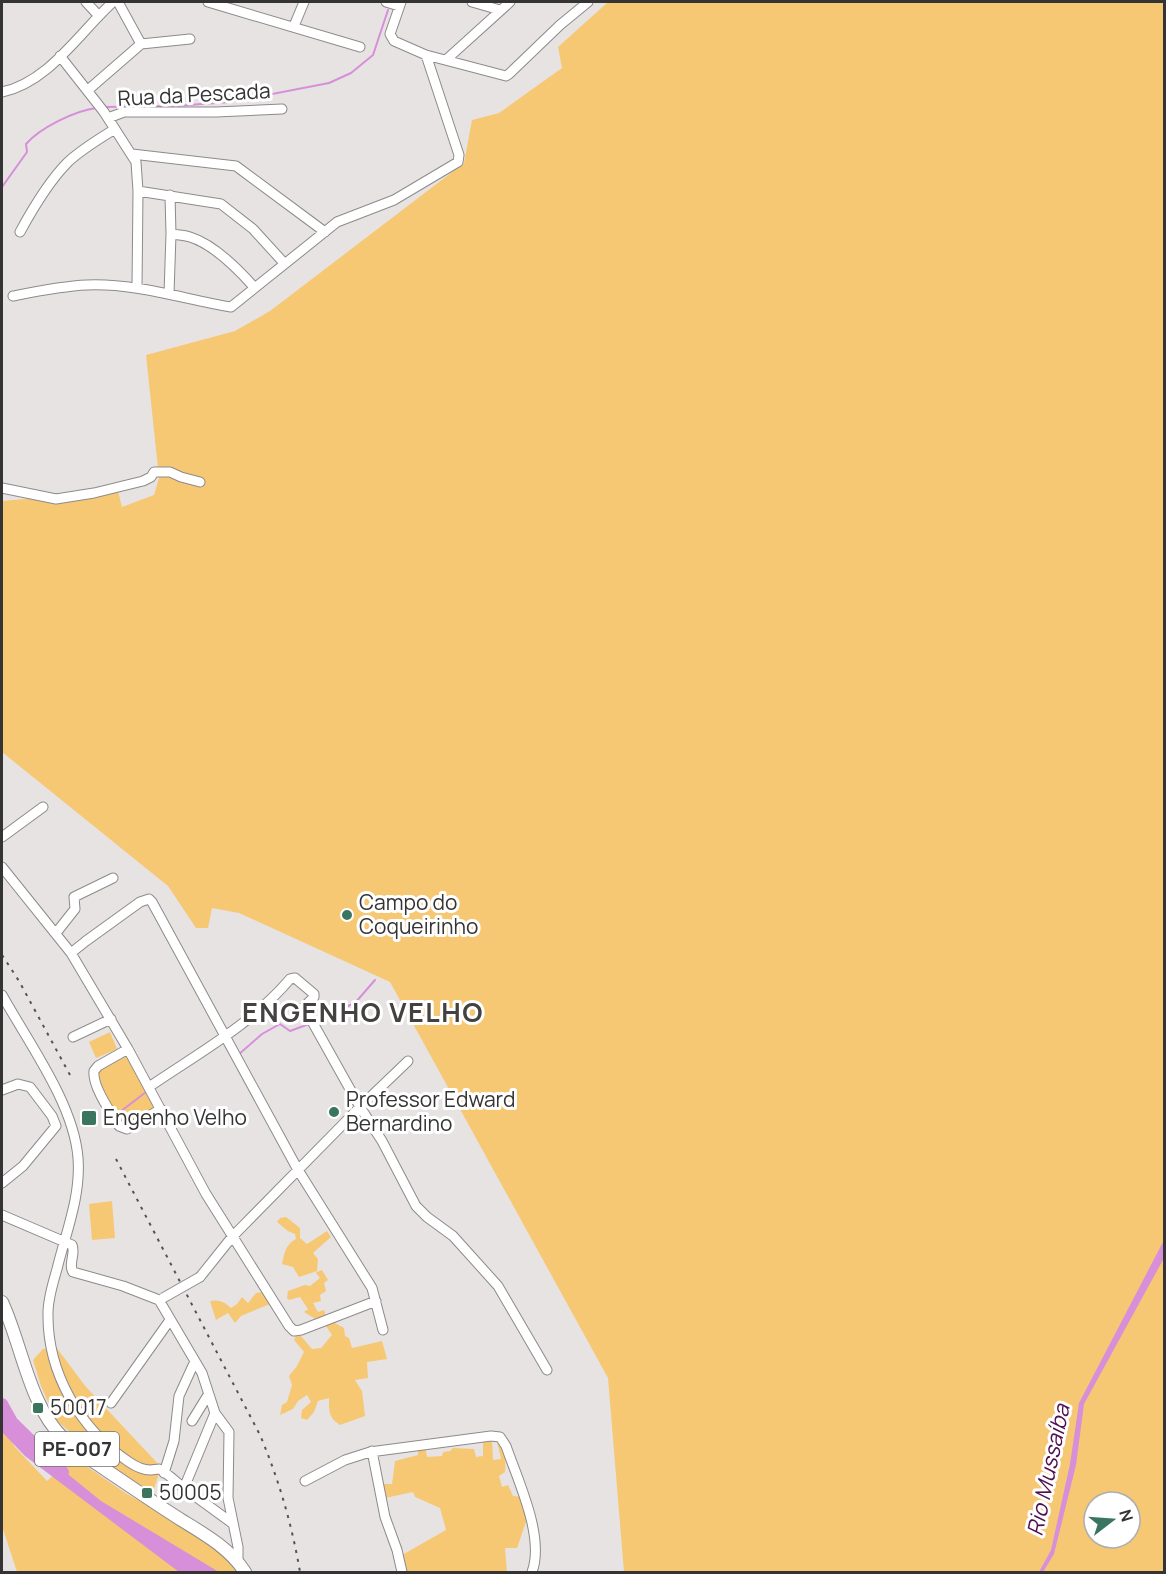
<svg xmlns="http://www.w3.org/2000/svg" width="1166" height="1574" font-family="Manrope,sans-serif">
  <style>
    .green { fill: #f6c873; fill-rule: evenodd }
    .water { fill: #d78fd9 }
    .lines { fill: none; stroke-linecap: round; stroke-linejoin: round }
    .stream { stroke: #d78fd9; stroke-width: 2 }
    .river { stroke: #d78fd9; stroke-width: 12 }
    .minor-casing { stroke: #8e8a8a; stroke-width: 11 }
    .major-casing { stroke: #8e8a8a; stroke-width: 14 }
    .minor { stroke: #fff; stroke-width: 9 }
    .major { stroke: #fff; stroke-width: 12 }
    .rail { stroke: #545353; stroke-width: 2; stroke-dasharray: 3 6; stroke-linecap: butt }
    .minor-bridge-casing { stroke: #8e8a8a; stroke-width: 11; stroke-linecap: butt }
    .minor-bridge { stroke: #fff; stroke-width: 9 }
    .poi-dot { fill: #39755f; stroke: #fff; stroke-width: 2 }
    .labels { text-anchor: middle; stroke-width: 6; stroke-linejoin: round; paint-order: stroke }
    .shield { fill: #fff; stroke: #727171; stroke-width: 1.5 }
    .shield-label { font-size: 20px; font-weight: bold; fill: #353434 }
    .street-label { font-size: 21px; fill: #353434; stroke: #fff }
    .poi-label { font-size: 21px; fill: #353434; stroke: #fff; text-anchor: start }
    .water-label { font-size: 22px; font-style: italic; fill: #500f53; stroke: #fff }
    .district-label { font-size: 27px; font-weight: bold; letter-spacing: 1.5px; fill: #444141; stroke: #fff }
  </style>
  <rect width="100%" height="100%" fill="#e7e3e3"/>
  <!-- green -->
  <path class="green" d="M608 2H1164V1572H624L608 1378 390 982 239 913 212 908 208 928H196L168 886 2 752V501L118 491 122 507 154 495 159 478 146 355 235 331 270 311 464 163 472 120 499 113 562 68 558 47ZM1094 1502H1130V1538H1094Z
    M110 1032 117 1049 96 1058 89 1042Z
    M126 1054 157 1110 122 1127 95 1075V1072Z
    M112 1201 115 1238 92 1240 89 1204Z
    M286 1217 300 1228V1238L307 1244 327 1231 331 1237 313 1253 318 1259 317 1272 322 1270 328 1280 324 1283 326 1291 320 1295 321 1301 313 1303 318 1312 324 1310 326 1316 317 1320 304 1312 308 1309 300 1297 289 1300 287 1298 288 1291 305 1285 310 1286 320 1278 316 1273 317 1271 299 1277 293 1267 282 1264C284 1253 286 1244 296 1239L295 1234 288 1231 277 1222 280 1218Z
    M262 1292 270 1304 241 1316 235 1323 228 1313 216 1320 210 1301C219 1299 225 1302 231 1308L237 1304 242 1297 248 1303 256 1293Z
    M333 1322 344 1328 345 1336 349 1338 352 1348 382 1341 387 1359 367 1362 368 1378 355 1380 362 1391 365 1416 340 1425C328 1417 329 1411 329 1398L318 1401 314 1412 307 1420 301 1418 302 1410 311 1402 307 1395 298 1401 293 1409 280 1415 282 1405 287 1402 292 1385 289 1376 297 1366 304 1352 294 1340 296 1336 300 1335 312 1349 321 1348 332 1335 324 1323Z
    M56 1347 86 1387 161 1467 154 1489 143 1487 106 1463 56 1420 41 1386 33 1360 43 1349Z
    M2 1427 15 1447 47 1481 73 1457 127 1494 167 1516 239 1567 242 1572H17L2 1526Z
    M483 1439 492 1440 493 1460 501 1459 497 1441C506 1449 506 1460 505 1472L499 1476 502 1487 508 1485 513 1496 522 1497 528 1516 517 1548H505L507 1572H405L402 1555 446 1530 440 1508 415 1497 413 1492 385 1498 382 1484H392L395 1461 418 1455V1448L425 1444 427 1457 442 1456 443 1452 450 1451 453 1448 474 1449 476 1457 483 1456Z"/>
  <!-- water -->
  <path class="water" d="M1164 1240V1258L1084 1404 1076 1465 1054 1554 1043 1572H1039L1051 1550 1070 1464 1079 1403Z
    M2 1399 22 1437 101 1501 219 1572H179L25 1456 2 1432Z"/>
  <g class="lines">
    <!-- stream -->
    <path class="stream" d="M104 107 174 106 230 102 329 83 351 73 373 55 388 10
      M2 187 27 152 26 144C40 128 74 111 96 108
      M316 1020 355 1003 375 980
      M238 1055 262 1034 280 1024 290 1031 309 1024
      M116 1115 146 1092"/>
    <!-- river -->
    <path class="river" d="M2 1404 12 1422 63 1472"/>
    <defs>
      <path id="minor" d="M86 2 98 15
        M208 2 360 47
        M386 2 399 6
        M401 2 390 34 394 41 426 55 506 76 509 74 560 25 588 2
        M472 2 500 10
        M294 26 304 2
        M141 44 190 39
        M60 56 104 112 136 162 138 191 137 288
        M447 59 510 2
        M88 90 141 44 118 2
        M2 92C49 82 79 33 113 2
        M108 118 124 112H216L282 109
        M132 154 236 166 325 232
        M138 191 221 204 253 229 284 263
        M20 232C33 208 49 181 68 162 82 149 99 139 115 129
        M171 234C177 235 184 235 190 237 213 244 238 269 254 287
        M169 294 171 234 170 195
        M13 296C38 291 62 286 87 285 136 283 183 299 231 307L337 222 394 200 458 162 459 155 426 55
        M2 488 56 499 94 493 143 481 151 477 154 472H170L181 477 200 482
        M2 837 43 807
        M2 867 71 953 128 1049 206 1194 289 1326 294 1331 301 1330 376 1301
        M56 933 75 909 74 897 113 878
        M71 953 86 941 140 902 149 899 152 902 298 1170 372 1288 383 1330
        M2 995C28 1042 74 1104 78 1158 81 1196 66 1232 57 1269 53 1283 48 1298 48 1313 47 1373 80 1429 129 1462 135 1466 143 1470 150 1470 151 1470 158 1469 159 1469 165 1471 178 1484 184 1488
        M73 1037 111 1019
        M128 1049 98 1066 94 1071C92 1086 111 1113 119 1126L127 1129 161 1109
        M149 1087C197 1054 252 1024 290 979L295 978 314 994V997L304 1007 360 1107 382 1141 416 1206 427 1217 453 1236 498 1286 547 1370
        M2 1090 18 1084 30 1087 52 1116 56 1126 23 1166 2 1183
        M2 1215 72 1245C76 1253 68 1264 73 1272L123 1286 159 1300
        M200 1277 232 1237 360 1107 408 1061
        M159 1300 202 1373 215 1413 229 1432 228 1498 238 1547V1563
        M111 1403 170 1320
        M215 1413 184 1488 232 1523
        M192 1421 208 1395
        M372 1451 385 1517 397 1550 402 1572
        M164 1473 174 1441 179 1396 195 1361
        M305 1481 345 1460 370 1452 491 1436 500 1437 506 1446C518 1481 545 1537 532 1572"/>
      <path id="major" d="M2 1302C22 1345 29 1405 63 1438 74 1450 90 1459 103 1468 130 1486 156 1504 183 1521 206 1535 230 1549 245 1572"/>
    </defs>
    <!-- minor casing -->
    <use href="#minor" class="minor-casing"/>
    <!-- major casing -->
    <use href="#major" class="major-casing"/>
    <!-- minor -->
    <use href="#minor" class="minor"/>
    <!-- major -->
    <use href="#major" class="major"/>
    <!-- rail -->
    <path class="rail" d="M2 955 19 981 70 1075
      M116 1159 260 1435C279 1480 292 1525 300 1572"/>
    <defs>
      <path id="minor-bridge" d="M163 1298 200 1277"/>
    </defs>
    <!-- minor-bridge casing -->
    <use href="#minor-bridge" class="minor-bridge-casing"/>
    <!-- minor-bridge -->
    <use href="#minor-bridge" class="minor-bridge"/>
  </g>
  <!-- markers -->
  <g class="poi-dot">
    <circle cx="347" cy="915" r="6"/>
    <circle cx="334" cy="1112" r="6"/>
    <rect x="81" y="1110" width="16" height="16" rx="3"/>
    <rect x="32" y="1402" width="12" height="12" rx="3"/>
    <rect x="141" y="1487" width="12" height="12" rx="3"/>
  </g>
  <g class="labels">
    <!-- shield labels -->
    <rect class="shield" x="35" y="1432" width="84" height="34" rx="4.5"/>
    <g class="shield-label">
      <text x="77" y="1456">PE-007</text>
    </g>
    <!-- street labels -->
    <g class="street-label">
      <text transform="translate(194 95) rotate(-3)" y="7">Rua da Pescada</text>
    </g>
    <!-- poi labels -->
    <g class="poi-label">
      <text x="359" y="910">Campo do<tspan x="359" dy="24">Coqueirinho</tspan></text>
      <text x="346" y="1107">Professor Edward<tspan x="346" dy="24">Bernardino</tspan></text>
      <text x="103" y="1125">Engenho Velho</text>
      <text x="50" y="1415">50017</text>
      <text x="159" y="1500">50005</text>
    </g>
    <!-- water labels -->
    <g class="water-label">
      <text transform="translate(1048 1470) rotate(-78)" y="8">Rio Mussaíba</text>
    </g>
    <!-- district labels -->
    <g class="district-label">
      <text x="363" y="1022">ENGENHO VELHO</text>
    </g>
  </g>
  <!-- border -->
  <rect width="1166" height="1574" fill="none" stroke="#353434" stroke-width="6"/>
  <!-- north arrow -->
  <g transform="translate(1112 1520) rotate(73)"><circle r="28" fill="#ffffff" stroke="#aeaeae" stroke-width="1.5"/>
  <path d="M0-4.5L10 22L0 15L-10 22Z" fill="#39755f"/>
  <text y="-9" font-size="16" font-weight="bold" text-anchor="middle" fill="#353434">N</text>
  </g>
</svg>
